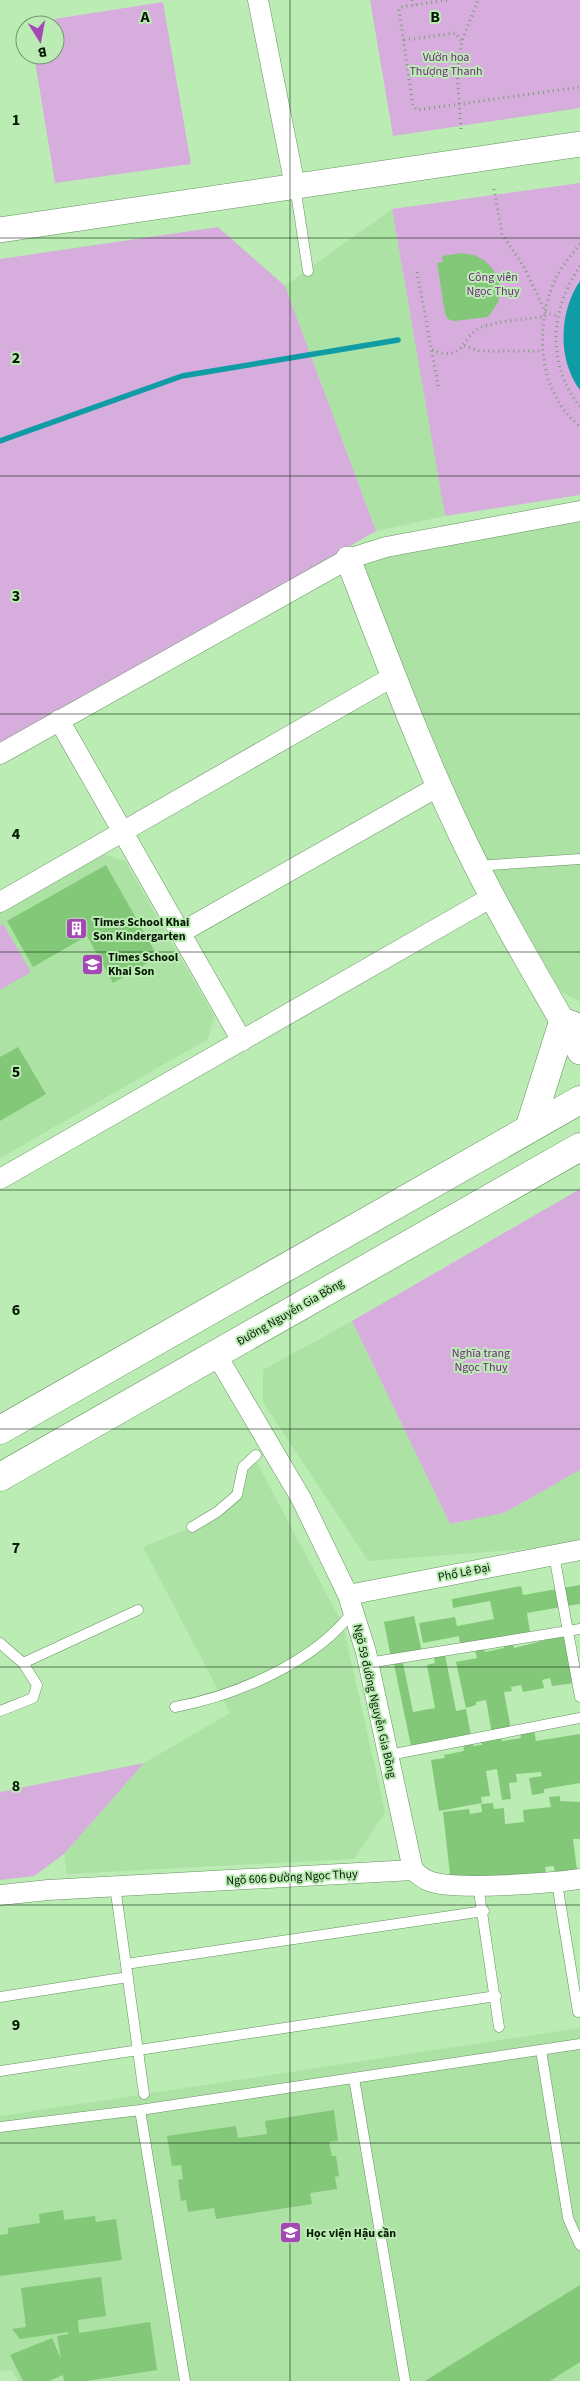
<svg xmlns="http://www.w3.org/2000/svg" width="580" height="2381" font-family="'Source Sans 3',sans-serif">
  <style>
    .built { fill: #ade2a5 }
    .green { fill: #d7adde }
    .water { fill: #0f9ca4 }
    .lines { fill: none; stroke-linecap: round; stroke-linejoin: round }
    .stream { stroke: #0f9ca4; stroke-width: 5.5 }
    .building { fill: #82c878 }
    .service-casing { stroke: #65925f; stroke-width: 11 }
    .minor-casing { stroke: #65925f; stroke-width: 21 }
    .tertiary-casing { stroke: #65925f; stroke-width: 26 }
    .secondary-casing { stroke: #65925f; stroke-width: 29 }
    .path { stroke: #799e74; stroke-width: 3; stroke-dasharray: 1 4; stroke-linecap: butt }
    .service { stroke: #fff; stroke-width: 10 }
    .minor { stroke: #fff; stroke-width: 20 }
    .tertiary { stroke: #fff; stroke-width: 25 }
    .secondary { stroke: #fff; stroke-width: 28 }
    .grid { fill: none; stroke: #061704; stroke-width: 1; stroke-opacity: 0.55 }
    .labels { text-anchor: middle; stroke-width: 4; stroke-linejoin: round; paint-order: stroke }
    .park-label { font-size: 12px; fill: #762684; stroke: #bbecb4 }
    .poi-label { font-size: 12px; font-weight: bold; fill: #061704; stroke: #bbecb4; text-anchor: start }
    .street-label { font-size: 12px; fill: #061704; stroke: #bbecb4 }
    .grid-label { font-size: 16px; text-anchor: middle; font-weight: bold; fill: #061704; stroke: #bbecb4; stroke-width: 4; stroke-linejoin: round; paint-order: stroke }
  </style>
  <rect width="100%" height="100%" fill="#bbecb4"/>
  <!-- built -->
  <path class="built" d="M392 209 445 516 376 531 285 286Z
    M580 511V1002L535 977 348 559Z
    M103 854 125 861 214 1016 208 1039 0 1158V913Z
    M352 1321 450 1524 504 1513 580 1470V1545L368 1561 263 1402V1370Z
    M254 1457 343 1625 385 1812 354 1859 67 1874 64 1854 144 1763 230 1713 143 1547 192 1527 237 1495Z
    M580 2028V2381H18L12 2370 0 2371V2116Z"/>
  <!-- green -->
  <path class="green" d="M370 0H580V108L393 136Z
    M163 2 191 164 55 183 34 55H55V25H29L28 23Z
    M580 183V495L445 516 392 209Z
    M218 227 285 286 376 531 0 746V259Z
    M3 924 31 972 0 990V926Z
    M580 1189V1470L504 1513 450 1524 352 1321Z
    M144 1763 64 1854 34 1876 0 1880V1792Z"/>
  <!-- water -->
  <path class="water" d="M580 281V390C557 360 559 311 580 281Z"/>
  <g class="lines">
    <!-- stream -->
    <path class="stream" d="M0 441 182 376 398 340"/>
  </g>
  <!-- building -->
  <path class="building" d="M462 253 474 255 484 260 493 269 498 279 500 291 498 303 488 317 454 321 448 319 445 313 437 263 443 262 442 256Z
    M106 865 158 957 113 983 87 936 33 967 7 921Z
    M18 1047 46 1094 0 1121V1057Z
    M580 1585V1604L566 1606 562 1588Z
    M521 1586 523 1595 557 1589 561 1607 527 1613 530 1632 460 1645 459 1636 423 1643 419 1623 455 1617 457 1626 494 1619 490 1601 453 1608 452 1599Z
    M414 1616 422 1652 391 1658 384 1622Z
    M566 1635 575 1683 552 1686 550 1678 542 1680 544 1688 523 1692 521 1685 511 1687 512 1691 504 1692 511 1730 492 1734 486 1700 476 1702V1705L466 1708 456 1662 477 1658 475 1650 484 1648 485 1652 504 1648 503 1645 513 1643 514 1648Z
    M445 1655 456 1711 466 1709 471 1736 420 1747 419 1744 411 1746 394 1664 403 1663 413 1712 435 1708 427 1665 435 1663 434 1657Z
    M534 1730 536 1741 580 1734V1783L544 1789V1793L532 1795 529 1778 542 1776 541 1772 516 1774 517 1782 509 1783 511 1799 502 1800 497 1769 486 1771 490 1796 481 1797 482 1803 439 1811 431 1760 445 1758 444 1755 464 1751 463 1743 472 1741 473 1746 482 1745 481 1742 501 1736 502 1741 521 1738 520 1732Z
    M560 1796V1801L580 1802V1839H573L577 1870 555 1873 554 1866 545 1867 546 1873 451 1883 443 1812 469 1809 470 1814 482 1812 481 1804 493 1803 494 1809 504 1808 505 1824 524 1822 523 1810 551 1807 549 1797Z
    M334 2110 338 2141 329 2142 332 2156H336L339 2176 335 2177 337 2189 310 2193 312 2204 216 2219 214 2208 188 2212 186 2200 181 2201 178 2180 183 2179 181 2165 172 2166 167 2136 236 2126 238 2138 267 2134 265 2121Z
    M63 2210 64 2220 95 2216 96 2222 116 2219 122 2260 0 2276V2235L8 2234V2228L40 2223 39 2214Z
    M101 2277 106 2316 78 2320 79 2333 150 2322 157 2370 87 2381H64L63 2375 49 2381H23L10 2355 52 2338 61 2359 57 2336 68 2334V2332L20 2339 12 2329 26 2327 21 2288Z
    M580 2285V2362L550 2381H425Z"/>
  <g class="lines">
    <defs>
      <path id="service" d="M295 186 308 271
        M476 866 580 859
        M192 1527 217 1512 237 1495 243 1467 256 1455
        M554 1555 580 1697
        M0 1643 23 1663 37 1685 33 1698 0 1711
        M23 1663 138 1610
        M368 1663 580 1629
        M175 1707C235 1696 316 1662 353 1611
        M389 1755 580 1718
        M557 1883 578 2012
        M478 1885 499 2027
        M115 1886 144 2094
        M126 1964 484 1911
        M0 1997 128 1977
        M541 2050 568 2218 580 2245
        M0 2071 496 1996
        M354 2078 405 2381
        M140 2110 185 2381
        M0 2127 140 2110 580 2044"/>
      <path id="minor" d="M258 0 295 186
        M59 720 242 1041
        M0 754 348 559 386 547 580 511
        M0 902 394 676
        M180 933 439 786
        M0 1179 492 897
        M216 1354 302 1500 348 1595 366 1652 413 1870
        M348 1595 580 1550
        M0 1895 48 1890 413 1870C418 1874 423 1879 429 1881 453 1891 552 1883 580 1879"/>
      <path id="tertiary" d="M0 230 580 144
        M348 559C386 656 422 755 468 849 502 919 542 985 580 1052"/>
      <path id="secondary" d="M529 1129 563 1022 580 1028
        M0 1430 580 1100
        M0 1477 580 1147"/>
    </defs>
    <!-- service casing -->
    <use href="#service" class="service-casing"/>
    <!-- minor casing -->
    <use href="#minor" class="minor-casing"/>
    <!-- tertiary casing -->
    <use href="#tertiary" class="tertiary-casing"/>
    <!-- secondary casing -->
    <use href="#secondary" class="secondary-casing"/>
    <!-- path -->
    <path class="path" d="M412 0 414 5
      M447 0 401 7 399 10 413 106 417 110 580 87
      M404 40 455 33 462 41
      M461 129 457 73 462 41 478 0
      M494 189 502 234 524 267 546 313 558 316
      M580 244C571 255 562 266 556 278 539 313 537 363 556 397 561 409 571 418 580 427
      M580 266C550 311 546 363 580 407
      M417 272 439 390
      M464 346 480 351H543
      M432 350C465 363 462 336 480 328 495 321 528 319 546 316"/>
    <!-- service -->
    <use href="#service" class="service"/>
    <!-- minor -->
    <use href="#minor" class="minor"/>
    <!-- tertiary -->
    <use href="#tertiary" class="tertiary"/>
    <!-- secondary -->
    <use href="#secondary" class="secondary"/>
  </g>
  <!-- grid -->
  <path class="grid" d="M290 0V2381M0 238H580M0 476H580M0 714H580M0 952H580M0 1190H580M0 1429H580M0 1667H580M0 1905H580M0 2143H580"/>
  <!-- icons -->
  <defs>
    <symbol id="building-square" viewBox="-11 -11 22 22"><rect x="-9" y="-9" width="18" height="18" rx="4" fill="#a449b4" stroke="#bbecb4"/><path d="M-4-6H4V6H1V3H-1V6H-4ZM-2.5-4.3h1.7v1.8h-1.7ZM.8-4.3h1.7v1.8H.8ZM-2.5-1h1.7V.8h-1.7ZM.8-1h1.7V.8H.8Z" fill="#fff"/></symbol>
    <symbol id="school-square" viewBox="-11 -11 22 22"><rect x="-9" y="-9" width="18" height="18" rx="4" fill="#a449b4" stroke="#bbecb4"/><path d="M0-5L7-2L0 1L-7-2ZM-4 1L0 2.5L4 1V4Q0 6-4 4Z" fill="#fff"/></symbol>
    <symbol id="university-square" viewBox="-11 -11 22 22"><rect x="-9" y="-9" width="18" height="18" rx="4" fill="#a449b4" stroke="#bbecb4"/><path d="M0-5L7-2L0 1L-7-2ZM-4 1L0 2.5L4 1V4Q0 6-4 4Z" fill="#fff"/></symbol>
  </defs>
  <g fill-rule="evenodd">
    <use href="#building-square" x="64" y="916" width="25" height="25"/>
    <use href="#school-square" x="80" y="952" width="25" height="25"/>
    <use href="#university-square" x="278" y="2220" width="25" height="25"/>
  </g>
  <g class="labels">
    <!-- park labels -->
    <g class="park-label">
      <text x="446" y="61">Vườn hoa<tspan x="446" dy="14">Thượng Thanh</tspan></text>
      <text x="493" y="281">Công viên<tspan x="493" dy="14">Ngọc Thụy</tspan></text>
      <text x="481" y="1357">Nghĩa trang<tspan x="481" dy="14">Ngọc Thuỵ</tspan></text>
    </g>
    <!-- poi labels -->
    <g class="poi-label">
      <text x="93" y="926">Times School Khai<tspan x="93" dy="14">Son Kindergarten</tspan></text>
      <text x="108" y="961">Times School<tspan x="108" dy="14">Khai Son</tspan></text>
      <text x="306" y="2237">Học viện Hậu cần</text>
    </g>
    <!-- street labels -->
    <g class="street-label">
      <text transform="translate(290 1312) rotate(-30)" y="4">Đường Nguyễn Gia Bồng</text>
      <text transform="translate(464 1572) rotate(-11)" y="4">Phố Lê Đại</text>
      <text transform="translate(375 1701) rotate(77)" y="4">Ngõ 59 đường Nguyễn Gia Bồng</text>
      <text transform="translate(292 1877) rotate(-3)" y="4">Ngõ 606 Đường Ngọc Thụy</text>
    </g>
  </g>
  <g class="grid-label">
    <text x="145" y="22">A</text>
    <text x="435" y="22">B</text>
    <text x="16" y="125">1</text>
    <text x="16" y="363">2</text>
    <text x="16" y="601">3</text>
    <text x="16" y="839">4</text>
    <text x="16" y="1077">5</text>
    <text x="16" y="1315">6</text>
    <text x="16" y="1553">7</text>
    <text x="16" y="1791">8</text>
    <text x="16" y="2030">9</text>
  </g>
  <!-- north arrow -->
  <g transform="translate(40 40) rotate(169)"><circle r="24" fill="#bbecb4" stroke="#73976e"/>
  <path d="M0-4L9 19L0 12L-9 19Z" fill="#a449b4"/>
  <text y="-8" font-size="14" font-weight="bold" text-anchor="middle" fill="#061704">B</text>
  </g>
</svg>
